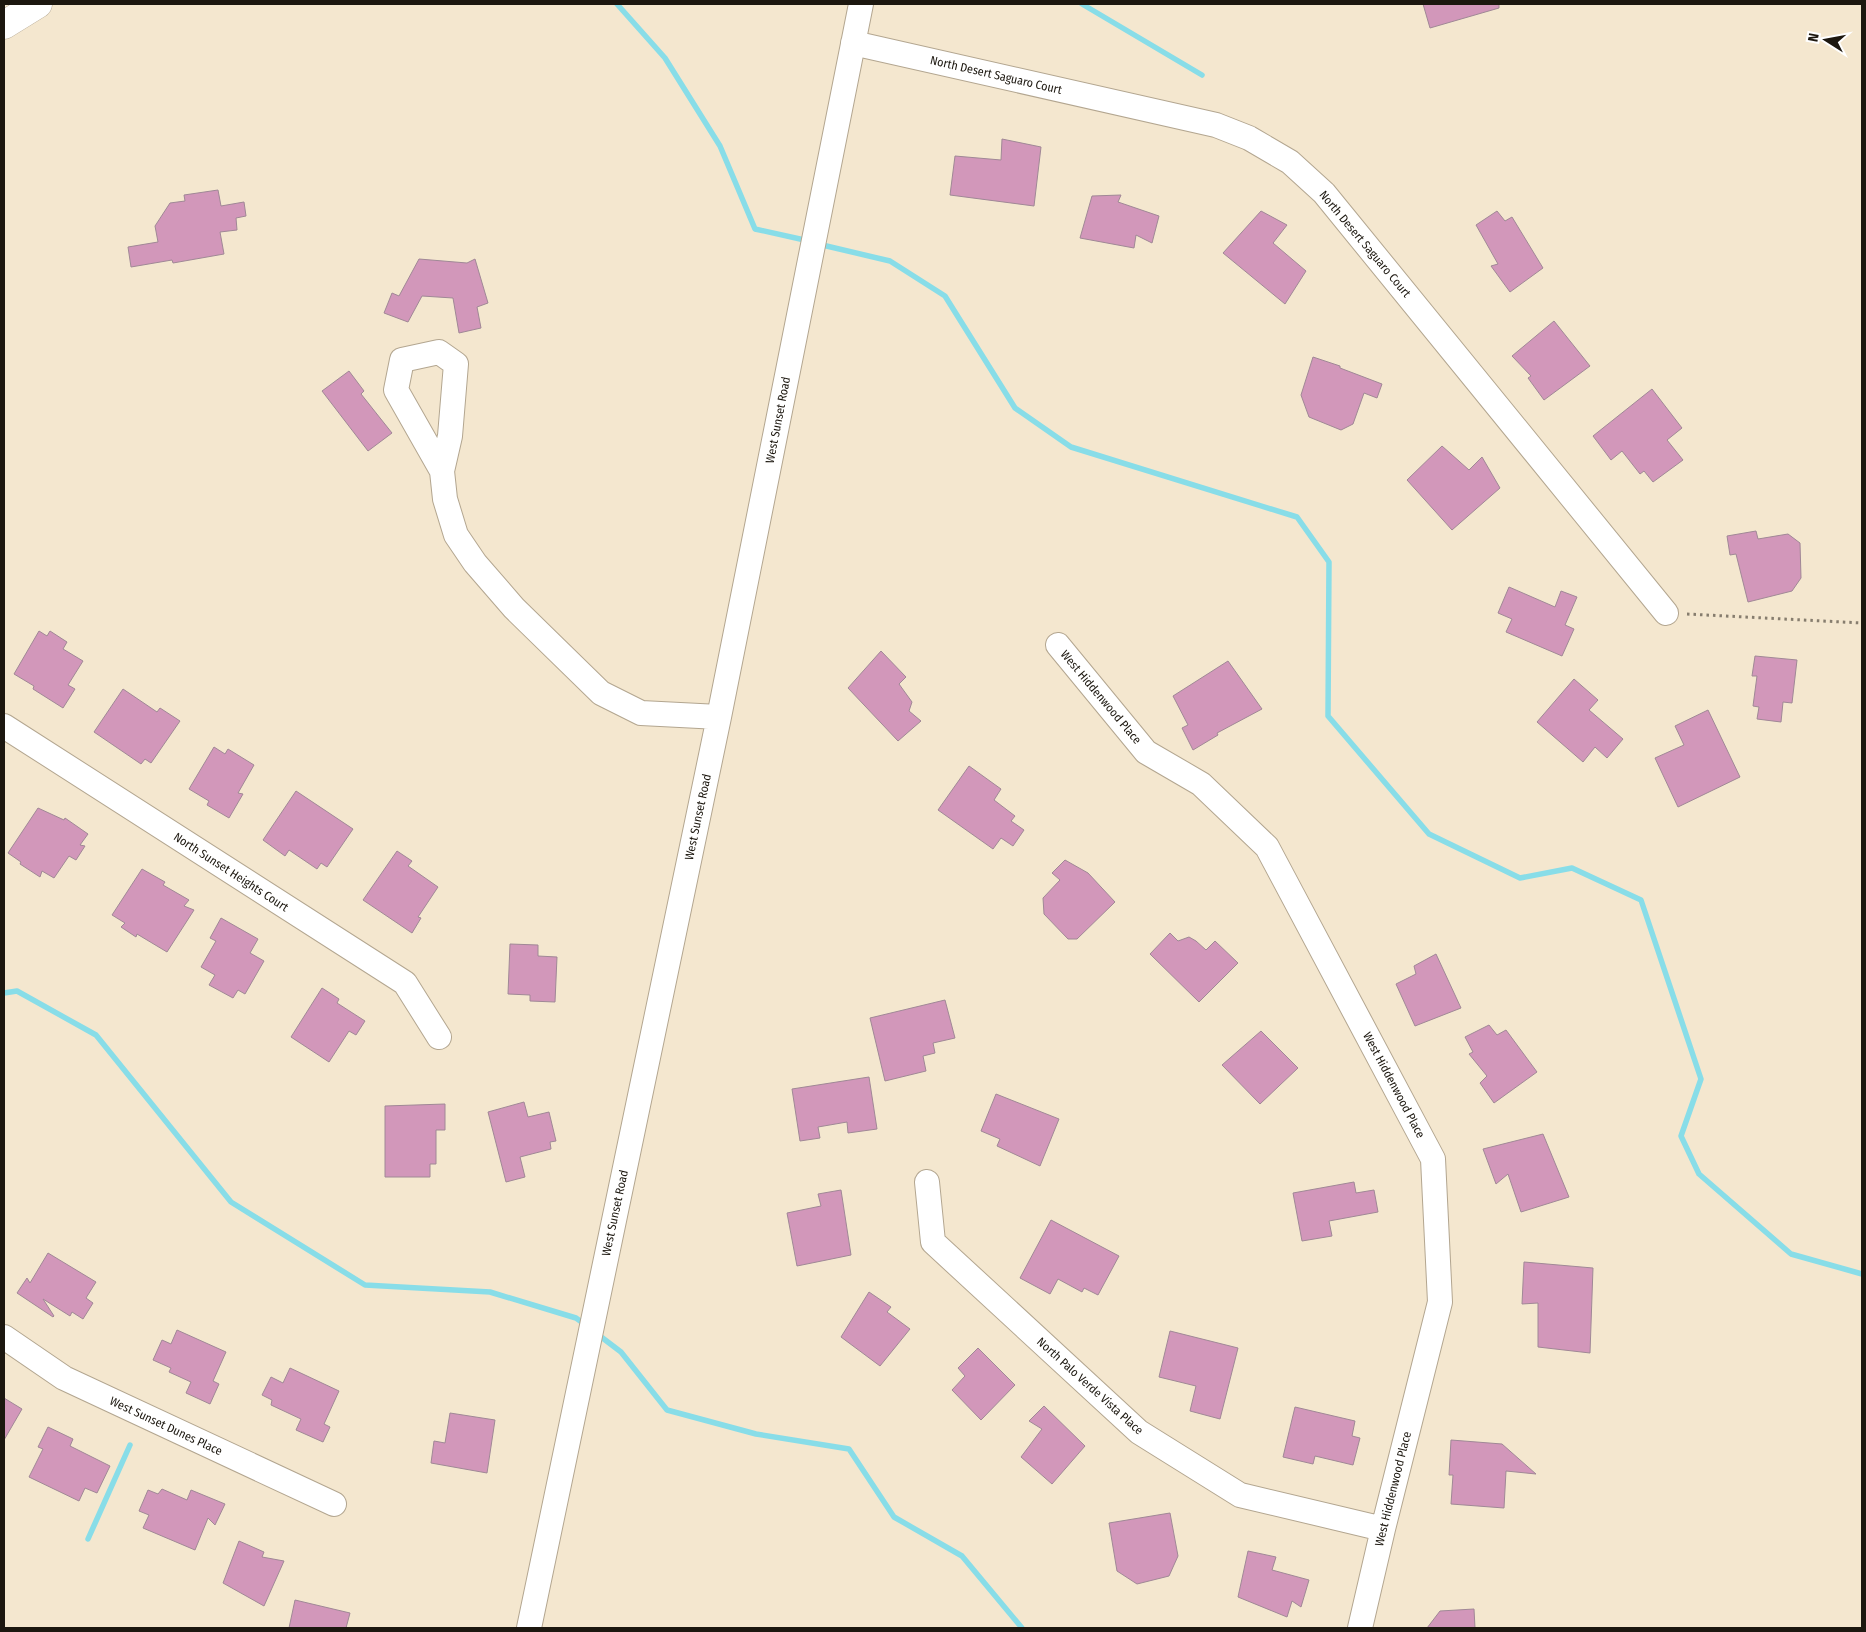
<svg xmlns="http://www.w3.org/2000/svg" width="1866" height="1632" font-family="'Fira Sans Condensed',sans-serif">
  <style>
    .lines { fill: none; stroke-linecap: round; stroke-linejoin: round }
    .stream { stroke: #88dde8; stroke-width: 5.5 }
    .building { fill: #d297ba; stroke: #a08896 }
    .minor-casing { stroke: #b3a690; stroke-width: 26 }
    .major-casing { stroke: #b3a690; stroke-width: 29 }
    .path { stroke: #867d6e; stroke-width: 3; stroke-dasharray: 2.5 4; stroke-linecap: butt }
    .minor { stroke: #fff; stroke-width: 24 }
    .major { stroke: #fff; stroke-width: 28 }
    .labels { text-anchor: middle; stroke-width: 4; stroke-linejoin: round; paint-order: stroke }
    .street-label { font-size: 12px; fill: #1c170f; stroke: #fff }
  </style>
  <rect width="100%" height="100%" fill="#f4e7cf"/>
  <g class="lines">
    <!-- stream -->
    <path class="stream" d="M617 4 665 58 720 146 755 229 809 241
      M1082 4 1202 75
      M818 244 890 261 945 296 1015 408 1071 447 1297 517 1329 562 1328 716 1429 834 1520 878 1572 868 1641 900 1701 1079 1681 1136 1699 1174 1791 1254 1862 1274
      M4 993 17 991 96 1035 231 1202 365 1285 490 1292 576 1318 587 1326
      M596 1333 621 1352 667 1410 756 1434 849 1449 894 1517 962 1556 1022 1628
      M88 1539 130 1445"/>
  </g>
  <!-- building -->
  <path class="building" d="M1423 4H1499V8L1430 28Z
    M1002 139 1041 147 1034 206 950 195 955 156 1001 160Z
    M218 190 221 206 244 202 246 216 236 218 237 230 220 232 224 254 173 263 172 260 131 267 128 247 158 242 155 226 170 203 185 201 184 195Z
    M1121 195 1118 202 1159 216 1152 243 1136 235 1134 248 1080 238 1092 196Z
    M1261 211 1287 225 1273 243 1306 271 1285 304 1223 253Z
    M1497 211 1505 221 1512 217 1543 268 1510 292 1491 266 1498 264 1476 225Z
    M419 259 467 263 475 259 488 303 477 307 481 328 459 333 453 298 422 296 408 322 384 313 392 293 399 296Z
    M1554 321 1590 366 1544 400 1528 378 1531 376 1512 356Z
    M1313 357 1340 366V368L1382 384 1377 398 1364 393 1353 424 1341 430 1309 417 1301 395Z
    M349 371 364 391 361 394 392 433 368 451 322 391Z
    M1652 389 1682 428 1667 440 1683 460 1653 482 1644 471 1640 474 1622 451 1611 460 1593 436Z
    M1442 446 1469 470 1482 457 1500 488 1452 530 1407 480Z
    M1756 531 1758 539 1788 534 1800 543 1801 578 1792 591 1748 602 1736 554 1730 555 1727 536Z
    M1509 587 1555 607 1561 591 1577 597 1565 625 1574 629 1562 656 1506 632 1512 619 1498 613Z
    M39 631 47 636 50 631 67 642 63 649 83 661 68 685 75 689 63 708 33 689 34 686 14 674Z
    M881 651 906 677 899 684 912 702 909 711 921 721 898 741 848 688Z
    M1755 656 1797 660 1792 703 1783 702 1781 722 1757 719 1759 707 1753 706 1757 676H1752Z
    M1228 661 1262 709 1217 733 1218 735 1193 750 1182 728 1188 725 1173 696Z
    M1574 679 1598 700 1589 710 1623 739 1607 758 1595 747 1583 762 1537 722Z
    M123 689 157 712 160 708 180 721 151 763 145 759 141 764 94 732Z
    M1708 710 1740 777 1678 807 1655 758 1684 745 1675 726Z
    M214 747 225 754 228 749 254 765 238 793 243 794 229 818 207 805 209 801 189 789Z
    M969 766 1001 789 994 800 1015 816 1011 821 1024 830 1013 846 1001 838 993 849 938 810Z
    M296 791 353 829 327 867 321 863 317 869 289 850 285 856 263 840Z
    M38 808 64 820 65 818 88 834 80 845 85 846 76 860 69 856 54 878 42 871 40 877 20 864 21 862 8 853Z
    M397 851 412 861 408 866 438 887 418 917 421 918 412 933 363 900Z
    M1065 860 1088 873 1115 902 1077 939H1068L1044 914 1043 898 1060 880 1052 873Z
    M142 869 165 882 163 885 189 900 184 906 194 910 167 952 137 934 136 937 121 927 125 923 112 915Z
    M221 918 258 939 250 953 264 961 245 994 238 990 233 998 209 985 215 975 201 967 216 941 210 938Z
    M1170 933 1178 941 1189 937 1196 941 1206 950 1215 941 1238 963 1199 1002 1150 954Z
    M510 944 538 945V956L557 957 555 1002 530 1001V995L508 994Z
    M1436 954 1461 1008 1415 1026 1396 984 1416 974 1414 966Z
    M322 988 339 999 337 1003 365 1021 356 1035 349 1031 329 1062 291 1037Z
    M945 1000 955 1038 933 1043 935 1053 923 1056 926 1071 885 1081 870 1018Z
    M1489 1025 1497 1035 1506 1030 1537 1072 1494 1103 1480 1083 1487 1076 1469 1054 1473 1052 1465 1037Z
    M1261 1031 1298 1068 1260 1104 1222 1065Z
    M869 1077 877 1129 848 1133 847 1122 818 1127 820 1138 800 1141 792 1089Z
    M996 1094 1059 1119 1040 1166 997 1146 1000 1139 981 1131Z
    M524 1102 528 1117 549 1112 556 1141 550 1142 551 1149 520 1157 525 1177 506 1182 488 1112Z
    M445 1104V1130H436V1164H430V1177H385V1106Z
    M1543 1134 1569 1197 1521 1212 1508 1174 1496 1184 1483 1149Z
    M1354 1182 1356 1193 1374 1190 1378 1212 1329 1221 1332 1236 1302 1241 1293 1193Z
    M841 1190 851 1255 797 1266 787 1213 821 1206 818 1194Z
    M1051 1220 1119 1256 1098 1295 1084 1288 1082 1292 1058 1279 1050 1294 1020 1278Z
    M48 1253 96 1282 86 1298 93 1303 83 1319 72 1312 70 1316 43 1299 54 1316 53 1317 17 1293 27 1278 30 1283Z
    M1524 1262 1593 1268 1590 1353 1538 1347V1303L1522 1304Z
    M869 1292 891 1307 887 1312 910 1329 880 1366 841 1337Z
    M177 1330 226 1352 213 1381 219 1384 210 1404 186 1393 191 1382 169 1372 171 1368 153 1360 162 1340 171 1344Z
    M1170 1331 1238 1348 1220 1419 1190 1411 1196 1386 1159 1377Z
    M978 1348 1015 1385 981 1420 952 1390 965 1376 958 1368Z
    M290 1368 339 1391 324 1424 330 1427 323 1442 296 1430 301 1419 271 1405 272 1400 262 1395 271 1377 283 1383Z
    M4 1398 22 1409 4 1440Z
    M1044 1406 1085 1446 1052 1484 1021 1457 1042 1429 1029 1421Z
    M1295 1407 1355 1421 1352 1436 1360 1438 1353 1465 1315 1456 1313 1464 1283 1457Z
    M450 1413 495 1420 487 1473 431 1463 434 1441 445 1443Z
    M48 1427 73 1439 70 1446 110 1466 97 1493 85 1488 79 1501 29 1477 43 1449 38 1447Z
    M1451 1440 1502 1444 1536 1474 1506 1471 1504 1508 1451 1504 1453 1475H1449Z
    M162 1489 187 1500 191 1490 225 1504 215 1525 208 1518 195 1550 143 1528 149 1515 139 1511 148 1490 158 1494Z
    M1170 1513 1178 1556 1169 1576 1137 1584 1117 1571 1109 1523Z
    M239 1541 264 1552 262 1557 284 1561 264 1606 223 1583Z
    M1248 1551 1276 1557 1272 1570 1309 1580 1301 1607 1292 1601 1287 1617 1238 1597Z
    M295 1600 350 1613 346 1628H289Z
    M1474 1609 1475 1628H1427L1440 1611Z"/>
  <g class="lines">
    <defs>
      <path id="minor" d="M853 43 1216 125 1249 138 1290 162 1324 193 1666 613
        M442 471 396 390 402 360 439 352 456 364 450 436 442 471 445 499 456 535 475 563 514 608 601 693 641 713 719 717
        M1058 645 1146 752 1201 784 1267 847 1433 1159 1440 1302 1383 1529 1360 1628
        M4 726 405 983 439 1037
        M927 1182 933 1242 1139 1432 1240 1495 1383 1529
        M4 1337 64 1378 334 1504
        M529 1628 719 717 861 4"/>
      <path id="major" d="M4 25 38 4"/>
    </defs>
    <!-- minor casing -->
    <use href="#minor" class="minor-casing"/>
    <!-- major casing -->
    <use href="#major" class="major-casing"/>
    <!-- path -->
    <path class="path" d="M1687 614 1862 623"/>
    <!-- minor -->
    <use href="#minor" class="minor"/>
    <!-- major -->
    <use href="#major" class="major"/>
  </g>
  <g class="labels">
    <!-- street labels -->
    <g class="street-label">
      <text transform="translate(996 75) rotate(13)" y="4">North Desert Saguaro Court</text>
      <text transform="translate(1365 244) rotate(50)" y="4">North Desert Saguaro Court</text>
      <text transform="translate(778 420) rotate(-79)" y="4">West Sunset Road</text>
      <text transform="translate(1101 697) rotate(50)" y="4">West Hiddenwood Place</text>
      <text transform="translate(698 817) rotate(-78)" y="4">West Sunset Road</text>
      <text transform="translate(231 872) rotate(33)" y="4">North Sunset Heights Court</text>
      <text transform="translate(1394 1085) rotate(62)" y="4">West Hiddenwood Place</text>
      <text transform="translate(615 1213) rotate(-78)" y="4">West Sunset Road</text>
      <text transform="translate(1090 1386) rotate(42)" y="4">North Palo Verde Vista Place</text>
      <text transform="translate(166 1426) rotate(25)" y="4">West Sunset Dunes Place</text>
      <text transform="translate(1393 1489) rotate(-76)" y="4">West Hiddenwood Place</text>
    </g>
  </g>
  <!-- border -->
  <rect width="1866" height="1632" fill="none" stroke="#1c170f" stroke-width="10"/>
  <!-- north arrow -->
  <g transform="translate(1826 40) rotate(281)" stroke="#ffffff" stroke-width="4" paint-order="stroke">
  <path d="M0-4L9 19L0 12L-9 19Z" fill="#1c170f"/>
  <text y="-8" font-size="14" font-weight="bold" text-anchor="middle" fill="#1c170f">N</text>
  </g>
</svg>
